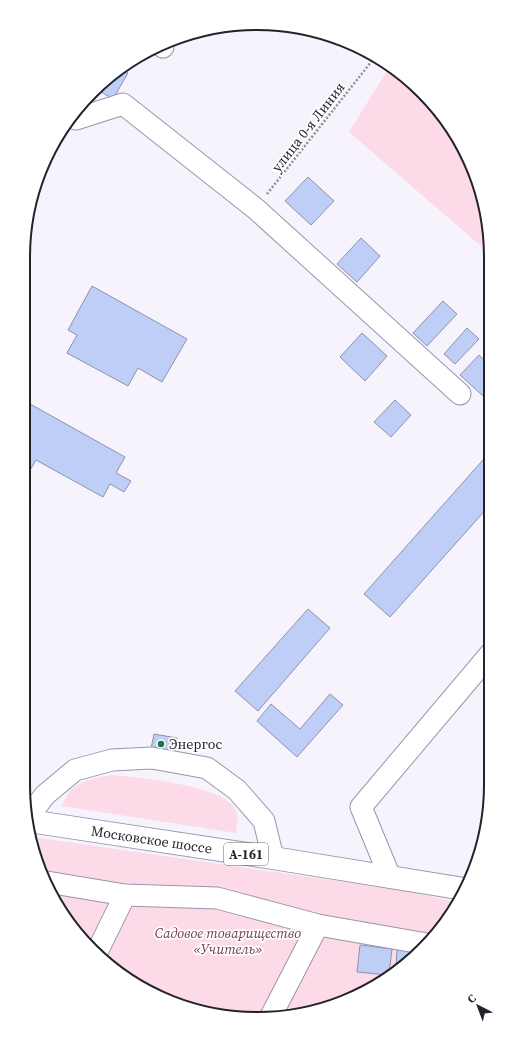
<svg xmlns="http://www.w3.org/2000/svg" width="514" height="1042" font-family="'Source Serif 4',serif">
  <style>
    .green { fill: #fddae8 }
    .building { fill: #bfcef6; stroke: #8c94aa }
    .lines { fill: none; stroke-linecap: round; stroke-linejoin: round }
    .minor-casing { stroke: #9a95ac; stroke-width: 23 }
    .highway-casing { stroke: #9a95ac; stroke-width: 24 }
    .path { stroke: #928f98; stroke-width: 2.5; stroke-dasharray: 2 2; stroke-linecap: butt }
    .minor { stroke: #fff; stroke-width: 21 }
    .highway { stroke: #fff; stroke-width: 22 }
    .poi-dot { fill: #17764c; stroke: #fff; stroke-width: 1.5 }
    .labels { text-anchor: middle; stroke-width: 3.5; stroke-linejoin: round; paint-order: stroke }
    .shield { fill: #fff; stroke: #66646b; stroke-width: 1 }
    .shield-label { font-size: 13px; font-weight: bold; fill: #25222b }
    .street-label { font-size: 14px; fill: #25222b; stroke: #fff }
    .poi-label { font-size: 14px; fill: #25222b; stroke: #fff; text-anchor: start }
    .park-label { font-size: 14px; font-style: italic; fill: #743a56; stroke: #fff }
    .rim { fill: none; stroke: #25222b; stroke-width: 2 }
  </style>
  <rect width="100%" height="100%" fill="#f6f3fd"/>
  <!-- green -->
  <path class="green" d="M390 66 400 72 443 115 473 167 489 226V253L349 132Z
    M110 775C135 777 224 785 235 809 239 817 237 825 236 833L62 806C64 801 66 796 69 792 78 781 97 778 110 775Z
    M32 837 406 891 455 902 423 950 361 995 287 1017 211 1014 127 980 72 928 35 860Z"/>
  <!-- building -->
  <path class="building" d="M124 70 128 73 113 99 96 89Z
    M308 177 334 201 311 225 285 201Z
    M361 238 380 256 357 282 337 264Z
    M92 286 187 339 162 382 138 368 128 386 67 353 77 335 68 330Z
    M443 301 457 314 427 346 413 333Z
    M467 328 479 339 455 364 444 354Z
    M362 333 387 356 365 381 340 357Z
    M479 355 489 365 490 389 483 396 460 375Z
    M23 400 125 457 116 473 131 481 124 492 110 484 103 497 36 460 23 482Z
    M395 400 411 415 391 437 374 422Z
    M490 452V505L390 617 364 594Z
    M23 497 31 502 23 515Z
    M308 609 330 628 258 711 235 691Z
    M330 694 343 705 297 757 257 721 271 704 300 729Z
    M154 734 177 738 174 753 151 749Z
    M34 850 40 851 39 864H37L35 860Z
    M360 945 392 949 389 974 388 975 357 972Z
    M397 949 413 950V957L396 969Z"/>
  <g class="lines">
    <defs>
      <path id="minor" d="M161 45 163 47
        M74 118 76 119 123 104 256 209 460 394
        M28 817 45 795 75 770 112 760 152 758 207 768 237 790 264 821 273 858
        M390 877 361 807 491 653
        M47 882 125 895 217 898 318 925 427 944
        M97 952 125 895
        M271 1016 318 925"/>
      <g id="highway">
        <path id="s1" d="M29 821 273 858 464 889"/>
      </g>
    </defs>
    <!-- minor casing -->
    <use href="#minor" class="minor-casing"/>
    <!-- highway casing -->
    <use href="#highway" class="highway-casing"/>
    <!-- path -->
    <path class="path" d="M267 194 375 57"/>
    <!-- minor -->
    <use href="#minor" class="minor"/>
    <!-- highway -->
    <use href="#highway" class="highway"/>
  </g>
  <!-- markers -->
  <circle class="poi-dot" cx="161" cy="744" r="4"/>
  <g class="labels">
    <!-- shield labels -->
    <rect class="shield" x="224" y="843" width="44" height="22" rx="3"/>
    <g class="shield-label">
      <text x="246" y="859">А-161</text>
    </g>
    <!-- street labels -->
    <g class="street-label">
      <text transform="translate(308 127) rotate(-52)" y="5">улица 0-я Линия</text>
      <text dy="5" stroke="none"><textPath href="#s1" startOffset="124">Московское шоссе</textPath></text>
    </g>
    <!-- poi labels -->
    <g class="poi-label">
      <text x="169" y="749">Энергос</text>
    </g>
    <!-- park labels -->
    <g class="park-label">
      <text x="228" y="938">Садовое товарищество<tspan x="228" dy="16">«Учитель»</tspan></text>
    </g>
  </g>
  <!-- crop -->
  <path d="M0 0H514V1042H0ZM257 30H257A227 227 0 0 1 484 257V785A227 227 0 0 1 257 1012H257A227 227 0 0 1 30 785V257A227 227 0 0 1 257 30Z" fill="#fff" fill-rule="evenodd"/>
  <path class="rim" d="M257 30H257A227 227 0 0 1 484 257V785A227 227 0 0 1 257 1012H257A227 227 0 0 1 30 785V257A227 227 0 0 1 257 30Z"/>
  <!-- north arrow -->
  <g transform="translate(478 1006) rotate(318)" stroke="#ffffff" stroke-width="3" paint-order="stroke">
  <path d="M0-3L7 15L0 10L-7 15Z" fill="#25222b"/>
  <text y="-6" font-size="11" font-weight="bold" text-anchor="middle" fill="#25222b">С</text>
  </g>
</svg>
